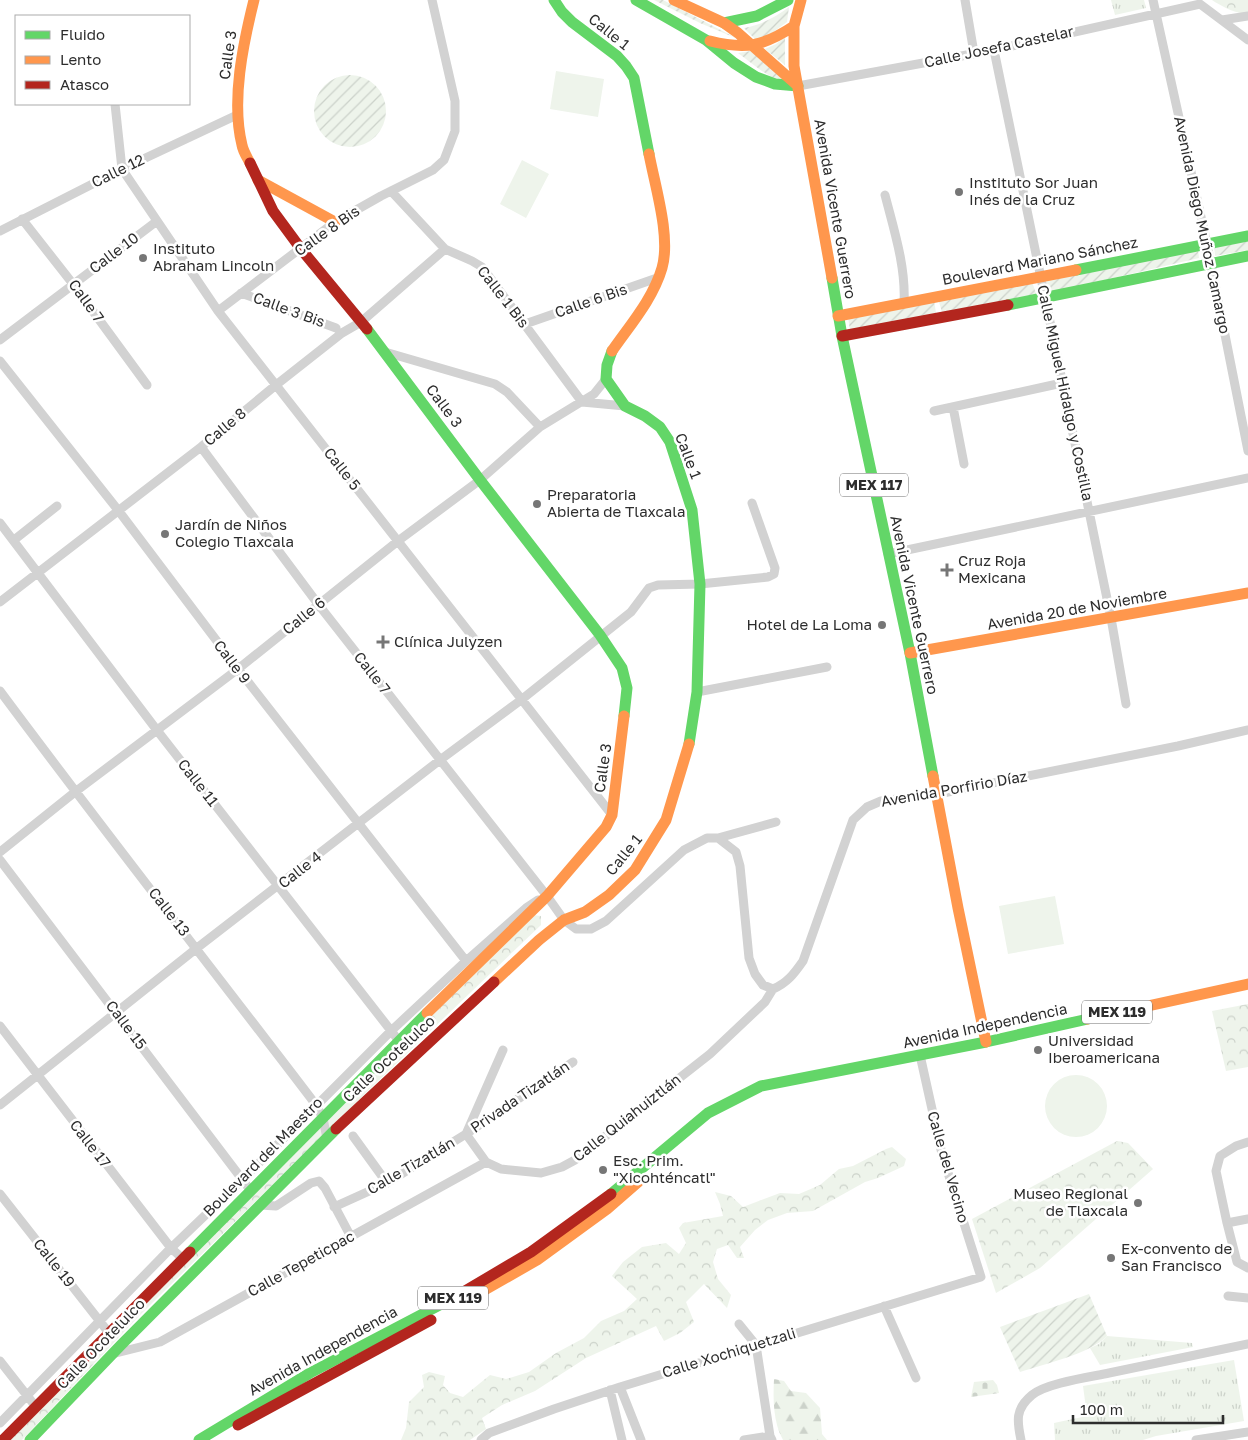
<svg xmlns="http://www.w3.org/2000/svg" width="1248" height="1440" font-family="'Golos Text',sans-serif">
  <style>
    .grass { fill: url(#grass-tufts) }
    .forest { fill: url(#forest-firs) }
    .cemetery { fill: url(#cemetery-stones) }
    .park { fill: url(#park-crowns) }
    .garden { fill: url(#garden-furrows) }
    .pitch { fill: #eef4eb }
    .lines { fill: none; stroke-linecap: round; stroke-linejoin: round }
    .street { stroke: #d2d2d2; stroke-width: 9 }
    .fast { stroke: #63d668; stroke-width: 11 }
    .slow { stroke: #ff974d; stroke-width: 11 }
    .jam { stroke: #b3261e; stroke-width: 11 }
    .poi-dot { fill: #767676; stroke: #fff; stroke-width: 2 }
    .labels { text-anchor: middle; stroke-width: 5; stroke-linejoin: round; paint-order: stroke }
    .shield { fill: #fff; stroke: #6c6c6c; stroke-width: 1 }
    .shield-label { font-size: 14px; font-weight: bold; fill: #2d2d2d }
    .street-label { font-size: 15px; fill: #2d2d2d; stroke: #fff }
    .poi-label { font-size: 15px; fill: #2d2d2d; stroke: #fff; text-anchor: start }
  </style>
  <defs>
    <pattern id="grass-tufts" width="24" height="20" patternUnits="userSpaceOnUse" patternTransform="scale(1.25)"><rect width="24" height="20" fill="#eef4eb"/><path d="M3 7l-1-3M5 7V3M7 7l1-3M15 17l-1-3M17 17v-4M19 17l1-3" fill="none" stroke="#ccd2ca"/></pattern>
    <pattern id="forest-firs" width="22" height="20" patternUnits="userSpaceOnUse" patternTransform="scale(1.25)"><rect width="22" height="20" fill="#eef4eb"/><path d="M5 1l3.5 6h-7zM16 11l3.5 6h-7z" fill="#ccd2ca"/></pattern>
    <pattern id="cemetery-stones" width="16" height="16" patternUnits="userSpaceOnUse" patternTransform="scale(1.25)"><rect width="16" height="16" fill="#eef4eb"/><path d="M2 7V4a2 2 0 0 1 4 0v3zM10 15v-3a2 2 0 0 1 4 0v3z" fill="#ccd2ca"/></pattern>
    <pattern id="park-crowns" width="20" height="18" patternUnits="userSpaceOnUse" patternTransform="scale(1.25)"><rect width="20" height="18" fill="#eef4eb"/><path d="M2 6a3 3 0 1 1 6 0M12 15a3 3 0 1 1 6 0" fill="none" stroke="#ccd2ca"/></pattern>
    <pattern id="garden-furrows" width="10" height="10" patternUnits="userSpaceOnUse" patternTransform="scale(1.25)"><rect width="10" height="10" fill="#eef4eb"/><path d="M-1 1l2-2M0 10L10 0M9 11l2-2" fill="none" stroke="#ccd2ca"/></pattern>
  </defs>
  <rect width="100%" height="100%" fill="#fff"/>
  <!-- grass -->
  <path class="grass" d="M1111 0H1144L1146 8 1115 15Z
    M1107 1336 1192 1343 1193 1347 1100 1365 1090 1348 1099 1344Z
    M1234 1360 1244 1421 1156 1436 1143 1440H1055L1054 1423 1087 1416 1083 1386Z"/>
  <!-- forest -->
  <path class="forest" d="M774 1379 784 1381 791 1391 806 1393 820 1408 822 1434 827 1440H783C773 1422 773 1399 774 1379Z"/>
  <!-- cemetery -->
  <path class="cemetery" d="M993 1380 997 1385 999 1393 971 1397 974 1382Z"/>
  <!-- park -->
  <path class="park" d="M1212 0H1248V13C1237 15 1221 6 1212 0Z
    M533 915 541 916V925L375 1084 140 1315 22 1440H7Z
    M1248 1004V1067L1226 1071 1212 1011Z
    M1117 1141 1128 1143 1153 1169 1040 1268 996 1293 972 1219Z
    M892 1147 906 1159 904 1166 878 1178 865 1182 813 1211 787 1213 768 1220 755 1230 740 1247 744 1258H737L728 1245 717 1249 713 1262 718 1279 731 1295 727 1308 704 1284 686 1302 694 1322 680 1333 664 1341 656 1326 586 1358 535 1391 502 1405 482 1418 486 1429 470 1440H401L406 1428 409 1402 424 1387 422 1375 429 1372 445 1376 443 1385 450 1393 463 1397 490 1375 506 1379 529 1372 556 1353 584 1338 601 1321 624 1311 637 1299 612 1276 623 1262 642 1247 666 1243 679 1254 686 1243 679 1228 683 1223 723 1216 720 1204 715 1192 731 1196 743 1207 780 1193 799 1194 820 1185 839 1169 853 1166 886 1149Z"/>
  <!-- garden -->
  <path class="garden" d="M654 0H663L738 39 700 23Z
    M789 7 787 22 768 36 756 40 744 28C761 25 776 17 789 7Z
    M785 37V65L765 49 776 44Z
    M751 51 780 76 783 81C767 78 751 62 738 53Z
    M314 111a36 36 0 1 1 72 0a36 36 0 1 1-72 0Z
    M1248 239V250L1215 256 1214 245Z
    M1198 249 1199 258 1049 293 1046 278Z
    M1032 282 1037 296 942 312 938 299Z
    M934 300 936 313 850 330 848 317Z
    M1089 1294 1107 1336C1090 1354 1044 1364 1020 1372L1000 1327Z"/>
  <!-- pitch -->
  <path class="pitch" d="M556 71 604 79 598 117 550 109Z
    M522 160 549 174 526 218 500 204Z
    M1055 896 1064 944 1008 954 999 906Z
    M1045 1106a31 31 0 1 1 62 0a31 31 0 1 1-62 0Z"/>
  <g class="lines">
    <!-- street -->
    <path class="street" d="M965 0 974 53
      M1153 0 1207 244 1248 451
      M1222 20 1248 16
      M994 50 1111 618 1126 704
      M798 86 994 50 1200 4 1248 40
      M115 104 122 169 218 311 612 815
      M391 191 445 249 472 261 482 267 582 402 625 406
      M885 195C894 230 906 267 904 303
      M22 219 73 284 147 385
      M0 231 122 169 237 115
      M241 293 336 328
      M218 311 335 222 381 196 433 170 444 160 455 131V101L432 0
      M525 324 657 278
      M0 340 157 221
      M385 352 495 384 507 392 540 427
      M0 361 118 510 238 669 466 961
      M953 407 964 464
      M934 411 1062 383
      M201 447 318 604 547 896 564 920 576 929H591L606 921 684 850 707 838H718L736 852 740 866 749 958 755 974 763 985 773 989C787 983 794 974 803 961L853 820 867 807 881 801 938 794 1178 746 1248 730
      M0 523 156 729 399 1041
      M14 540 57 506
      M888 554 1248 478
      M0 602 201 447 276 385 342 333 361 322 445 249
      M0 691C104 831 211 967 316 1105L323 1118 327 1139
      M697 692 827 667
      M718 838 776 822
      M0 852 75 792 238 669 398 541 480 480 540 427 594 394 606 379
      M0 860 251 1191
      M0 1026 171 1248 183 1259
      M0 1105 197 948 440 760 521 700 631 612 649 588 658 585 700 584 768 577 774 574 775 568 752 503
      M466 1134 486 1162 501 1169 541 1173 562 1167 575 1160 710 1054 765 1002 773 989
      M466 1134 503 1050
      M353 1136 387 1183
      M1248 1142 1236 1146 1220 1156 1216 1171 1227 1223 1237 1262 1248 1268
      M0 1194 109 1333
      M260 1205 276 1206 311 1183 319 1181 325 1188 351 1237
      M334 1207 387 1183 466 1134 573 1062
      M1227 1223 1248 1219
      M1228 1296 1248 1298
      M884 1306 916 1378
      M739 1324 756 1345 770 1436 772 1440
      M112 1354 160 1342 486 1162
      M0 1361 36 1407
      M620 1387 641 1440
      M610 1390 622 1440
      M0 1423 171 1248 243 1179 391 1031 466 961 526 908 538 900
      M481 1440 489 1433 554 1409 620 1387 981 1277 942 1154 920 1055
      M744 1440 770 1436
      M1021 1440C1017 1421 1015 1409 1032 1395 1046 1383 1090 1377 1109 1373 1155 1363 1202 1354 1248 1344
      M1196 1440 1248 1432"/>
    <!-- fast -->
    <path class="fast" d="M554 0 562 12 572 22 617 56 626 66 634 78 649 154
      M636 0 706 40 734 63 756 77 775 84 798 86
      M724 23 757 16 788 0
      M1076 270 1248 236
      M832 278 842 336 910 653 933 776
      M1008 305 1248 256
      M367 329 480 480 600 635 622 668 627 688 624 716
      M612 351 607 365 606 379 625 406 645 416 660 427 670 442 692 510 700 584 697 692 689 744
      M611 1194 708 1113 761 1086 986 1042 1088 1019
      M190 1252 427 1013
      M30 1440 121 1345 336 1129
      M199 1440 310 1373 455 1297"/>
    <!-- slow -->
    <path class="slow" d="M674 0 724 23 738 33 798 86
      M801 0 794 26V66L832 278
      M710 41C746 50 764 46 794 26
      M250 163C247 157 243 151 242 145 231 101 243 44 254 0
      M258 180 335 222
      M838 316 1076 270
      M612 351C630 325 653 299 662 268 671 237 655 186 649 154
      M910 653 1248 593
      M933 776 958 908 986 1042
      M494 982 539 940 564 920 585 912 609 895 635 870 666 820 689 744
      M427 1013 547 896 606 827 612 815 624 716
      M1088 1019 1248 984
      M481 1292 537 1260 607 1209 638 1182"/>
    <!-- jam -->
    <path class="jam" d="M250 163 273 211 301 249 367 329
      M842 336 1008 305
      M336 1129 494 982
      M455 1297 531 1252 611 1194
      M238 1425 431 1320
      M3 1440 190 1252"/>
  </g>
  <!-- markers -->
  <g class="poi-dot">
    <circle cx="959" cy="192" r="5"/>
    <circle cx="143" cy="258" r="5"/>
    <circle cx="537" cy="504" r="5"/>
    <circle cx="165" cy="534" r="5"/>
    <path d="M944.5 562.5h5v5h5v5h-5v5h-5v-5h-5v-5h5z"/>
    <circle cx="882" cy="625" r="5"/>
    <path d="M380.5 634.5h5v5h5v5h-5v5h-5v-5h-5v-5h5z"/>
    <circle cx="1038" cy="1050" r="5"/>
    <circle cx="603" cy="1170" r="5"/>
    <circle cx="1138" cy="1203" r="5"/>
    <circle cx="1111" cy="1258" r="5"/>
  </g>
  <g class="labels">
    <!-- shield labels -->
    <g class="shield">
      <rect x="840" y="473.5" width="68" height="23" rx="4"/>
      <rect x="1082" y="1000.5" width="70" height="23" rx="4"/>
      <rect x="418" y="1286.5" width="70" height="23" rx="4"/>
    </g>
    <g class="shield-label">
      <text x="874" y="490">MEX 117</text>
      <text x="1117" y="1017">MEX 119</text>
      <text x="453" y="1303">MEX 119</text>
    </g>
    <!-- street labels -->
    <g class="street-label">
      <text transform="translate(609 32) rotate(39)" y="5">Calle 1</text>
      <text transform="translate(999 47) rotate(-12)" y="5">Calle Josefa Castelar</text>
      <text transform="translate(228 55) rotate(-82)" y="5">Calle 3</text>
      <text transform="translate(118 171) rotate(-26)" y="5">Calle 12</text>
      <text transform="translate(835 209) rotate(80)" y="5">Avenida Vicente Guerrero</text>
      <text transform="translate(1202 225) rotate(78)" y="5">Avenida Diego Muñoz Camargo</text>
      <text transform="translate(327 231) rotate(-35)" y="5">Calle 8 Bis</text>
      <text transform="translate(114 253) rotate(-37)" y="5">Calle 10</text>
      <text transform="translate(1040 261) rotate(-11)" y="5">Boulevard Mariano Sánchez</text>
      <text transform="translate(503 297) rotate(52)" y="5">Calle 1 Bis</text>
      <text transform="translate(86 301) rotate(54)" y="5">Calle 7</text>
      <text transform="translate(591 301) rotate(-19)" y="5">Calle 6 Bis</text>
      <text transform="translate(289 310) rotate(20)" y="5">Calle 3 Bis</text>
      <text transform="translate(1065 393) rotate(78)" y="5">Calle Miguel Hidalgo y Costilla</text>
      <text transform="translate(444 406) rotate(53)" y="5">Calle 3</text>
      <text transform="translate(225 427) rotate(-40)" y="5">Calle 8</text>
      <text transform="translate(688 456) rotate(69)" y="5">Calle 1</text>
      <text transform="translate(342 469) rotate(52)" y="5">Calle 5</text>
      <text transform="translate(914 605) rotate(78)" y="5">Avenida Vicente Guerrero</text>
      <text transform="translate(1077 609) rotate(-10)" y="5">Avenida 20 de Noviembre</text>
      <text transform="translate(304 616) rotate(-39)" y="5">Calle 6</text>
      <text transform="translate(232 662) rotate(53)" y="5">Calle 9</text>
      <text transform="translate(372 673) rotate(52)" y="5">Calle 7</text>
      <text transform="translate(603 768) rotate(-82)" y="5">Calle 3</text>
      <text transform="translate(198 783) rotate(52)" y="5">Calle 11</text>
      <text transform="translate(954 789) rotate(-10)" y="5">Avenida Porfirio Díaz</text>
      <text transform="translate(624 855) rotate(-51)" y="5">Calle 1</text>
      <text transform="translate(300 870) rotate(-38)" y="5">Calle 4</text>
      <text transform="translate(169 912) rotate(52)" y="5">Calle 13</text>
      <text transform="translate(126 1025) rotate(53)" y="5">Calle 15</text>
      <text transform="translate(985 1026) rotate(-12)" y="5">Avenida Independencia</text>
      <text transform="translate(389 1059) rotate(-43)" y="5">Calle Ocotelulco</text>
      <text transform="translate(520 1097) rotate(-34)" y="5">Privada Tizatlán</text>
      <text transform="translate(627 1118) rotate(-38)" y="5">Calle Quiahuiztlán</text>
      <text transform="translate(90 1144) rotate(52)" y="5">Calle 17</text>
      <text transform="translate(263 1157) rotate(-45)" y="5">Boulevard del Maestro</text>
      <text transform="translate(411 1166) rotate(-30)" y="5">Calle Tizatlán</text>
      <text transform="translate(948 1167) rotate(74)" y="5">Calle del Vecino</text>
      <text transform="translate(54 1263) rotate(52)" y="5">Calle 19</text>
      <text transform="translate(301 1264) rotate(-29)" y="5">Calle Tepeticpac</text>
      <text transform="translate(101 1344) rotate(-46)" y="5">Calle Ocotelulco</text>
      <text transform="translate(323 1351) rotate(-29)" y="5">Avenida Independencia</text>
      <text transform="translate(729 1353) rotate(-17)" y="5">Calle Xochiquetzali</text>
    </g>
    <!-- poi labels -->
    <g class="poi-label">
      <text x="969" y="188">Instituto Sor Juan<tspan x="969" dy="17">Inés de la Cruz</tspan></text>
      <text x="153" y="254">Instituto<tspan x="153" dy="17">Abraham Lincoln</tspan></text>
      <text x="547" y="500">Preparatoria<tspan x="547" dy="17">Abierta de Tlaxcala</tspan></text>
      <text x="175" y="530">Jardín de Niños<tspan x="175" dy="17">Colegio Tlaxcala</tspan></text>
      <text x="958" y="566">Cruz Roja<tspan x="958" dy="17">Mexicana</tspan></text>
      <text x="872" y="630" text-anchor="end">Hotel de La Loma</text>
      <text x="394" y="647">Clínica Julyzen</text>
      <text x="1048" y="1046">Universidad<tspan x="1048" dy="17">Iberoamericana</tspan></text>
      <text x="613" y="1166">Esc. Prim.<tspan x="613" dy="17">"Xicohténcatl"</tspan></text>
      <text x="1128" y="1199" text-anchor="end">Museo Regional<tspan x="1128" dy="17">de Tlaxcala</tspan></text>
      <text x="1121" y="1254">Ex-convento de<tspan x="1121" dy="17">San Francisco</tspan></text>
    </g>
  </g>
  <!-- legend -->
  <rect x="15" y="15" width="175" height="90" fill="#ffffff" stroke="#ababab"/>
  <rect x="25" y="31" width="25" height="8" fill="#63d668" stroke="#ababab"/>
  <text x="60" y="40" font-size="15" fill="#2d2d2d">Fluido</text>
  <rect x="25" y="56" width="25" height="8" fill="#ff974d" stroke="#ababab"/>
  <text x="60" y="65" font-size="15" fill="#2d2d2d">Lento</text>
  <rect x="25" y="81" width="25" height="8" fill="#b3261e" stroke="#ababab"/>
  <text x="60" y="90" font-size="15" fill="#2d2d2d">Atasco</text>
  <!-- scale -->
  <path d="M1073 1415v8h150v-8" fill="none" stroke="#2d2d2d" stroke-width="2.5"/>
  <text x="1080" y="1415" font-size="15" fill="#2d2d2d" stroke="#ffffff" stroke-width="4" paint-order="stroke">100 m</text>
</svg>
